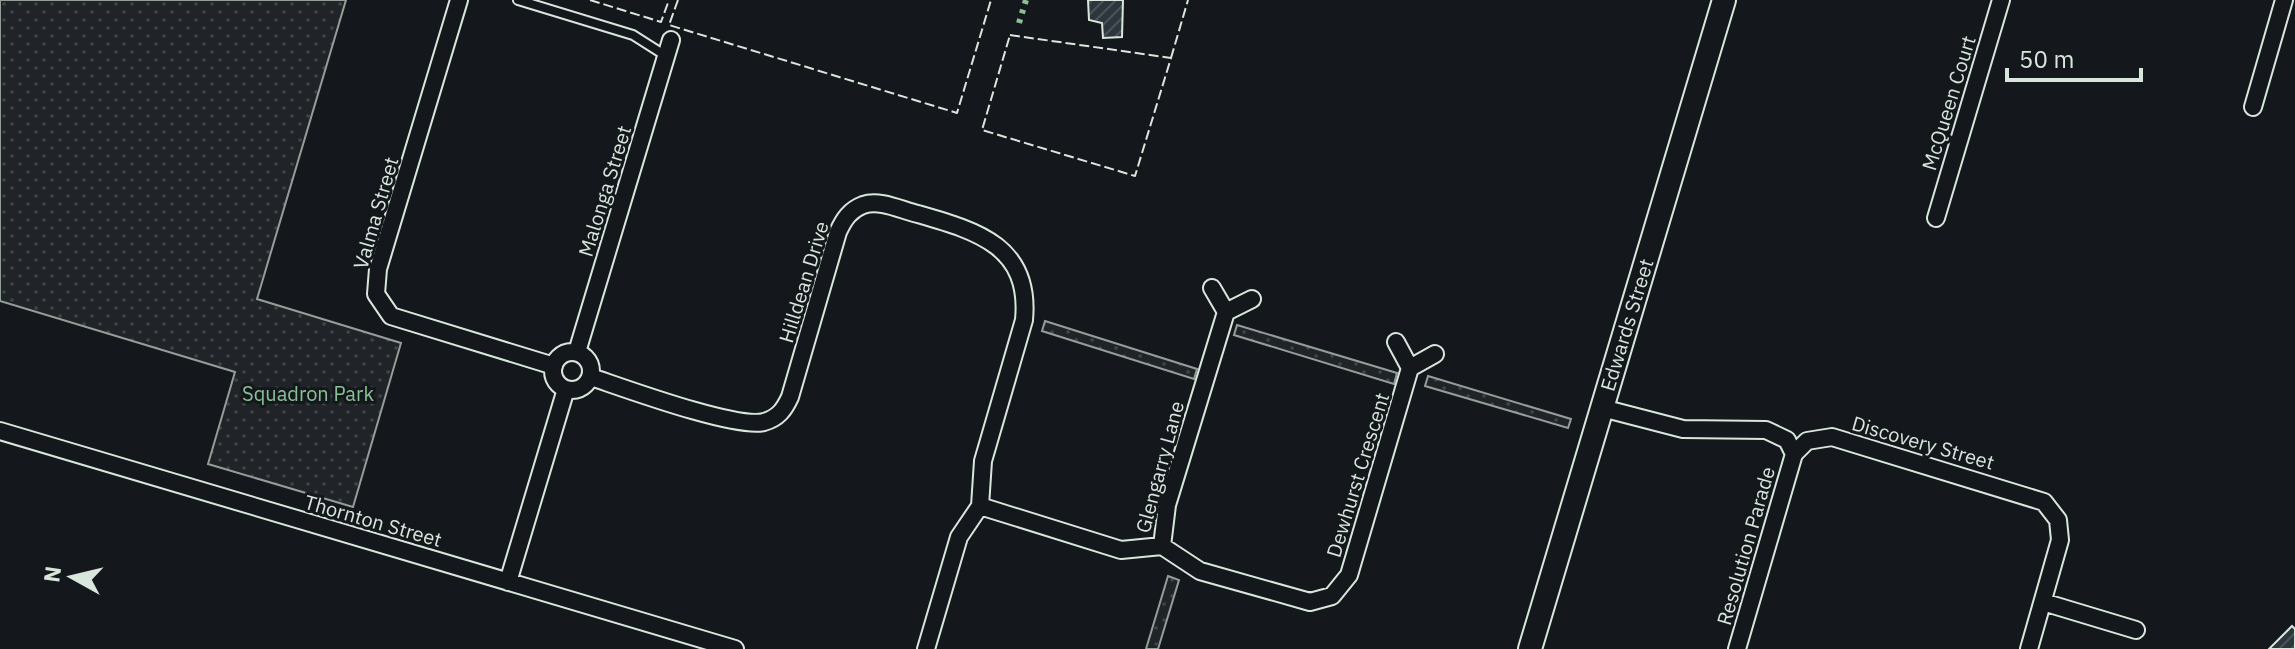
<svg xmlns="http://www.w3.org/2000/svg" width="2295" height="649" font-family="'IBM Plex Sans',sans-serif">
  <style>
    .green { fill: url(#green-dots); stroke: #939e99; stroke-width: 2 }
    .building { fill: url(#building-hatch); stroke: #d8e6dc; stroke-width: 2 }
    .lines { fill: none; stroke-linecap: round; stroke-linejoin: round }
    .service-casing { stroke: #d8e6dc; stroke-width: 12 }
    .minor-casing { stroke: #d8e6dc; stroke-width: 20 }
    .secondary-casing { stroke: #d8e6dc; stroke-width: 26 }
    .service { stroke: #14181c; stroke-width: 8 }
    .minor { stroke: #14181c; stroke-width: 16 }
    .secondary { stroke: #14181c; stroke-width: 22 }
    .hedge { stroke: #8ac095; stroke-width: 6; stroke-dasharray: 4 6; stroke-linecap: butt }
    .fence { stroke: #d8e6dc; stroke-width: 2; stroke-dasharray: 10 4; stroke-linecap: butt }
    .labels { text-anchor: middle; stroke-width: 6; stroke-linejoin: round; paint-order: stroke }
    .street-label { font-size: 20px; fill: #d8e6dc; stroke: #14181c }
    .park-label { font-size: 20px; fill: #8ac095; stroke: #14181c }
  </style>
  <defs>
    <pattern id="green-dots" width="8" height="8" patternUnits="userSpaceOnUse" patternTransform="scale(2)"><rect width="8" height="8" fill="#202428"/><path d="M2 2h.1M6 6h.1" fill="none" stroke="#404447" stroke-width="1.8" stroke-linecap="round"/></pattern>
    <pattern id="building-hatch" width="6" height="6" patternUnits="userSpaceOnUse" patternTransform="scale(2)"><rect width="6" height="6" fill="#2c363c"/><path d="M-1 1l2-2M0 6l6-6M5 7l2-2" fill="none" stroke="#4a5358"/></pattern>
  </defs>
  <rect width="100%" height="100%" fill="#14181c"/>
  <!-- green -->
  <path class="green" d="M0 0H346L257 299 401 343 353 507 208 464 235 372 0 301Z
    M1045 321 1197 369 1194 379 1042 331Z
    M1237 325 1397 373 1394 384 1234 335Z
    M1428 376 1571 419 1568 428 1425 386Z
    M1168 576 1179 580 1158 649H1146Z"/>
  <!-- building -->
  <path class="building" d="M1088 0H1123L1122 37 1103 38 1102 23 1089 20Z
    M2292 626 2295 629V649H2269Z"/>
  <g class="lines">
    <defs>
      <path id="service" d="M518 0 633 35 666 56"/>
      <path id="minor" d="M459 0 378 269 376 294 391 316 554 366
        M2253 107 2284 0
        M1936 218 2001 0
        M1212 288 1226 312 1252 299
        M1396 342 1410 368 1435 354
        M553 371a19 19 0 1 1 38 0a19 19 0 1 1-38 0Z
        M577 352 671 40
        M591 377C624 388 735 429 764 422 778 418 784 410 790 397L838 232C844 219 850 210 863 205 880 199 901 210 918 214 977 231 1031 246 1024 320L983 461 980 506 959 537 926 649
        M1602 408 1683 429 1766 430 1787 440 1794 454 1807 441 1832 437 2044 502 2058 520 2060 540 2029 649
        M0 431 735 649
        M980 506 1121 550 1162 546
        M1162 546 1200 571 1310 602 1332 596 1349 575 1410 368
        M1162 546 1167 505 1226 312
        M508 582 566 389
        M2043 602 2136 630
        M1737 649 1794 454"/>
      <path id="secondary" d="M1530 649 1724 0"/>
    </defs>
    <!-- service casing -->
    <use href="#service" class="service-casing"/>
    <!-- minor casing -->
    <use href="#minor" class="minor-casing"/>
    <!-- secondary casing -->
    <use href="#secondary" class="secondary-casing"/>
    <!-- service -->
    <use href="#service" class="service"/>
    <!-- minor -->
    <use href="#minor" class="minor"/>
    <!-- secondary -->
    <use href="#secondary" class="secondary"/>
    <!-- hedge -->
    <path class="hedge" d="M1019 23 1026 0"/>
    <!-- fence -->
    <path class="fence" d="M590 0 661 22 669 0
      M678 0 669 25 957 113 991 0
      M1010 35 1171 58 1135 176 982 130Z
      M1171 58 1188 0"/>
  </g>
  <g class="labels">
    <!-- street labels -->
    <g class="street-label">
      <text transform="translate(1949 103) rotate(-73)" y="7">McQueen Court</text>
      <text transform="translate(605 191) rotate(-73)" y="7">Malonga Street</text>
      <text transform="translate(376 213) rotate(-74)" y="7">Valma Street</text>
      <text transform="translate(804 282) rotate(-73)" y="7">Hilldean Drive</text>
      <text transform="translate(1627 325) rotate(-73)" y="7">Edwards Street</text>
      <text transform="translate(1923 443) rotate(16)" y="7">Discovery Street</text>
      <text transform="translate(1160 467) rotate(-75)" y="7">Glengarry Lane</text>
      <text transform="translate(1358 475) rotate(-73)" y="7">Dewhurst Crescent</text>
      <text transform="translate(373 521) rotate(16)" y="7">Thornton Street</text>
      <text transform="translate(1746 546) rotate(-74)" y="7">Resolution Parade</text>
    </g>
    <!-- park labels -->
    <g class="park-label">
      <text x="308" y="401">Squadron Park</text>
    </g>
  </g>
  <!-- north arrow -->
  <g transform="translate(72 577) rotate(278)" stroke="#14181c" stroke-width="6" paint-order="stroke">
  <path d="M0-6L14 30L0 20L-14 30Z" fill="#d8e6dc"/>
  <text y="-12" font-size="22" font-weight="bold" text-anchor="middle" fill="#d8e6dc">N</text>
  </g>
  <!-- scale -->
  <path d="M2007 68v12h134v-12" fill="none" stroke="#d8e6dc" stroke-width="4"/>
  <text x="2019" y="68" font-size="24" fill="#d8e6dc" stroke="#14181c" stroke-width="6" paint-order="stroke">50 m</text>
</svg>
